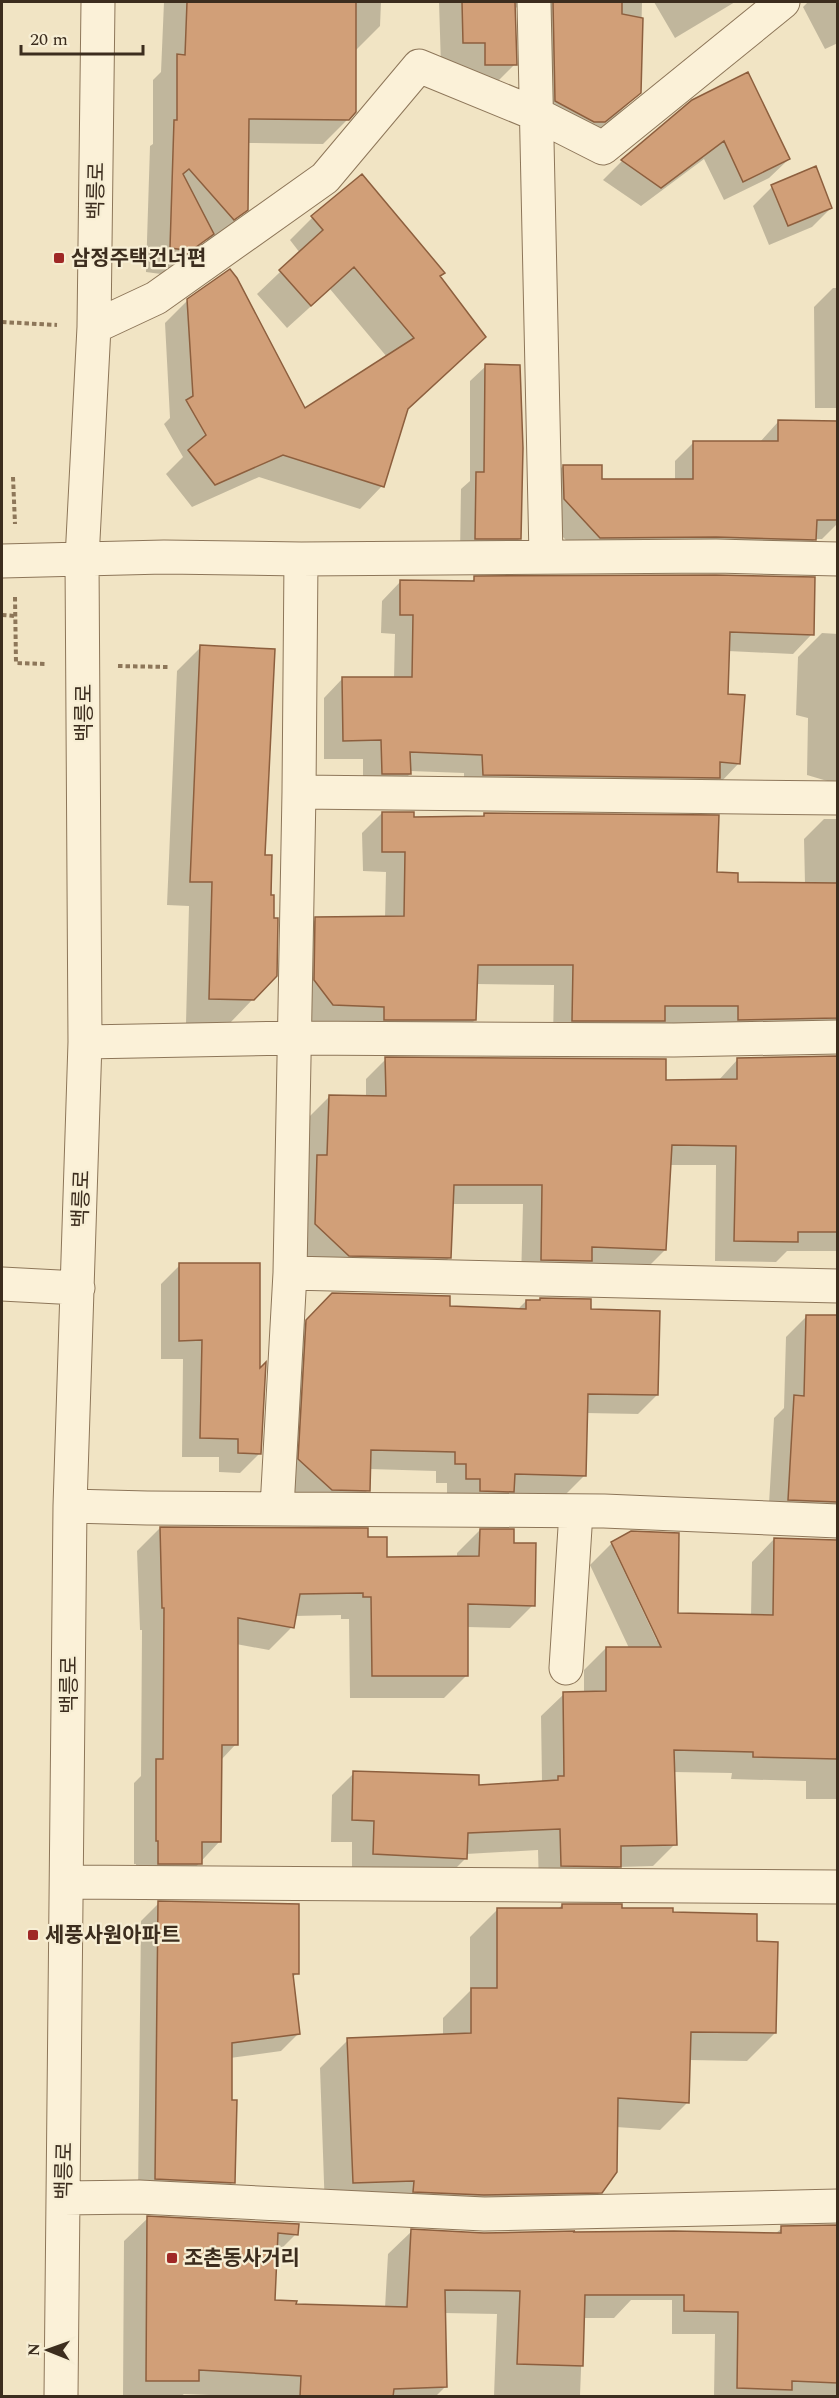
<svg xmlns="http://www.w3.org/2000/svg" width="839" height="2398" font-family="Spectral,'Noto Sans KR',serif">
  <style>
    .shadow { fill: #0003; fill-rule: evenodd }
    .building { fill: #d19f78; stroke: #8d5f3e; stroke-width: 1.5 }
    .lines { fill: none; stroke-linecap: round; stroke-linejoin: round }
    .minor-casing { stroke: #8d7659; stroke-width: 35 }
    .path { stroke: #8d7659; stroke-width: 4; stroke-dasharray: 4.5 3; stroke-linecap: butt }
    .minor { stroke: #fbf1d8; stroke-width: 33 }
    .poi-dot { fill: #9f2826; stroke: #f7eed4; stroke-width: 2 }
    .labels { text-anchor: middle; stroke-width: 4.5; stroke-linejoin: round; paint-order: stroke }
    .street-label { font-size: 21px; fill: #3c2d1e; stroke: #f7eed4 }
    .poi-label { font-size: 21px; font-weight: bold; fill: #3c2d1e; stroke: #f7eed4; text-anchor: start }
  </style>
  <rect width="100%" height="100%" fill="#f1e4c4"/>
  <!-- shadow -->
  <path class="shadow" d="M164 2H381L380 26 356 50 348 119 323 144 248 143 246 209 222 234 209 243 206 240 188 258 161 277V274L146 272 150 146 153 144V80L161 72Z
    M439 2H642L640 92 616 116 580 145 532 124 519 8 514 7 515 64 492 87 462 88V65L441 66Z
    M654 2H735L675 38Z
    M808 2H838V43L825 49 803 7Z
    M692 101 789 159 769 178 724 200 704 159 641 206 603 180 622 161Z
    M772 187 831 208 812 227 769 245 753 206Z
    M312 218 439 277 406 410 382 486 360 509 259 477 192 507 166 474 183 457 164 424 170 418 165 323 188 300 304 410 387 357 330 289 287 328 257 294 300 253 290 240Z
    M833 288H838V408H815L814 307Z
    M486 366 520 538 504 554H460L461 489 470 481V381Z
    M778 422 838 423V523L822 539H815L796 558 581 556 545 518V485L563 466 600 480 675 481V461L694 442H760Z
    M475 578 812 634 793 654 728 651 726 696 739 763 720 783 464 794V773L410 771V774L391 793H363V759H324V698L343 678H394L395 634 381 633 382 601 401 581 470 583Z
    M822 633 838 634V782L834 783 807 775 808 718 796 715 798 657Z
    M201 647 263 856H271L272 920 253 999 229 1024 186 1023 189 906 167 905 177 671Z
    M382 813 413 818 482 817 485 814 715 874 736 883 805 884 804 839 824 819H838V1039L553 1040 554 985 476 984 475 1020 455 1040 312 1024 295 1001 296 939 316 919 385 918 386 872 363 871 362 833Z
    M838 1057V1251H787L776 1262 715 1261 716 1165H669L665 1250 645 1270 521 1280 523 1204H452L450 1257 430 1277 328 1275 295 1244 308 1166 310 1116 330 1096 366 1097V1079L386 1059 665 1082 718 1081 738 1059Z
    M180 1265 260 1453 240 1473 219 1472V1457H182L183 1359H161V1284Z
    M541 1299 589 1310 657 1395 638 1414 586 1413 584 1476 565 1495 511 1493 494 1510 447 1498V1483H436V1471L369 1469 368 1490 349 1509H313L280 1479 288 1341 313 1314 448 1307 517 1310 526 1301 538 1302Z
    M807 1316 838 1317V1515L768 1521 774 1418 784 1408 786 1337Z
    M160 1528 367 1539 385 1559 457 1558V1553L480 1530 512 1545 533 1605 510 1628 467 1627V1675L444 1698H350L349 1619H341V1615L294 1616 292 1627 269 1650 236 1644V1744L221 1760 220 1841 178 1886H136V1864H134V1783L141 1776 142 1630H140L137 1551Z
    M774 1539 838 1541V1799H806V1781L731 1779 732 1773 673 1772 675 1844 653 1866 619 1867 597 1889 539 1888 538 1850 466 1854V1858L443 1881 352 1876V1842H331L332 1795 354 1773 477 1787 542 1782 541 1716 564 1694 584 1693V1670L606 1648H629L590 1565 612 1543 677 1614 751 1616 752 1562ZM616 1547 657 1634V1641L613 1548Z
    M159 1903 297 1973 292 1978 299 2033 281 2051 230 2058 233 2182 215 2200 138 2197 141 1921Z
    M562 1905 672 1914 755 1943 775 2033 747 2061 689 2060 688 2102 660 2130 616 2127 600 2192 572 2220 325 2211 320 2068 348 2040 443 2035V2018L470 1991V1937L498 1909H558Z
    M148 2218 296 2234 275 2255 274 2302 293 2305 385 2308 388 2254 412 2231 484 2234H775L782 2228 838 2225V2396H714L715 2334H672V2300H631L614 2318H583L580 2396H494L497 2314 444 2313 446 2386 436 2396H235L184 2394 181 2396H123L124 2241Z"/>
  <!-- building -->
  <path class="building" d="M187 2H356V112L349 120 249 119 248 210 234 220 189 169 183 174 214 234 185 255V250L170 248 174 120H177V54L185 55Z
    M462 2H515L517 65H485V43H463Z
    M553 2H622V14L643 18 641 93 605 122H594L555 101Z
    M748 72 790 159 743 182 724 141 661 188 621 160 692 100Z
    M816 166 832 208 788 226 771 185Z
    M362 174 445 273 440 276 486 337 408 409 384 487 283 455 215 485 188 450 206 435 186 400 193 396 187 299 230 269 237 278 305 408 414 338 354 267 311 306 279 270 323 230 311 216Z
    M485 364 520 365 523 448 521 539H475L476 472H484Z
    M778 420 837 421V520H817L816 540 716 537 600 538 564 499 563 465H602V479H693V441H778Z
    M716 575 815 577 814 635 730 632 728 694 745 695 740 764 720 762V778L483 775 482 755 410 752 411 774H382L381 740 343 741 342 677H412L413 615H400V580L474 581V576Z
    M200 645 275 649 265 855H272L271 895H274V918H278L277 976 254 1000 209 999 212 882H190Z
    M382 812H414V817L484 816V813L719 815 717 872 738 873V882L837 883V1018L738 1020V1006H665V1021H572L573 965H478L476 1020H384V1007L333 1005 314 980 315 917 404 916 405 852H382Z
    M837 1056V1232H798V1242L734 1241 736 1146 672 1145 666 1250 592 1247V1261L541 1260 542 1185H454L451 1258 349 1256 315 1224 317 1155H327L329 1095 386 1096 385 1057 666 1059V1080L737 1079V1058Z
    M179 1263H260V1368L266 1362 261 1454 238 1453V1439L200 1438 202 1340 179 1341Z
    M332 1293 450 1296V1306L526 1309V1300H540V1298L591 1299V1309L660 1311 658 1395 588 1394 586 1476 515 1474 514 1492 480 1491V1479H466V1464H455V1452L371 1450 370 1491 332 1490 298 1459 306 1320Z
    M806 1315H837V1502L788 1500 794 1395 804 1396Z
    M160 1527 368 1528V1537H387V1557L479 1556 480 1529H514V1543H536L535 1606 468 1604V1676H372L371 1597H363V1593L300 1594 294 1628 238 1618V1745H222L221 1842H202V1864H158V1841H156V1759H163L164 1608H162Z
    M631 1531 679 1533 678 1613 773 1615 774 1538 837 1540V1759L753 1757V1752L674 1750 677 1845 621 1846V1867L561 1866 560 1829 468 1833 467 1859 373 1854 374 1821 352 1820 353 1771 479 1775V1785L558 1780V1776H564L563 1692 606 1691V1647H661L611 1542Z
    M158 1901 299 1904V1974H293L300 2034 232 2043V2100H237L235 2183 155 2179Z
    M562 1904H622V1908H673V1912L757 1914V1941L778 1942 776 2033 691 2032 689 2103 618 2098 617 2172 602 2193 484 2195 413 2192 414 2181 353 2183 347 2038 471 2033V1988H497V1908H562Z
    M147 2216 299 2224 298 2235 278 2233 275 2300 297 2301 296 2304 407 2307 411 2229 484 2233 575 2231 573 2232 674 2231 781 2233V2226L837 2225V2383L792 2381V2390L737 2388 738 2312 684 2311V2295H585L583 2366 517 2364 520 2291 445 2290 447 2387 394 2389 393 2397H300L301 2376 199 2370V2381H146Z"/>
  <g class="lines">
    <defs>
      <path id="minor" d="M534 2 546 556
        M94 327 156 298 325 178 419 66 536 114 603 148 783 2
        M2 561 164 557 301 559 716 556 838 559
        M299 792 838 798
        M85 1042 294 1038 674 1040 838 1037
        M290 1273 838 1286
        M2 1284 78 1288
        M70 1506 147 1508 604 1511 838 1521
        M277 1508 290 1273 299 792 301 559
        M566 1668 576 1512
        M67 1882 838 1887
        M64 2198 139 2197 484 2214 838 2206
        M61 2396 70 1506 85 1042 82 559 94 327 98 2"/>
    </defs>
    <!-- minor casing -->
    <use href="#minor" class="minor-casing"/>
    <!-- path -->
    <path class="path" d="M2 322 57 325
      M13 477 15 524
      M15 597 16 663 45 664
      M2 615 15 616
      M118 666 169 667"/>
    <!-- minor -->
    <use href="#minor" class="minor"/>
  </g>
  <!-- markers -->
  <g class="poi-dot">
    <rect x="53" y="252" width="12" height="12" rx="3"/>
    <rect x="27" y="1929" width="12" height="12" rx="3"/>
    <rect x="166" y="2252" width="12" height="12" rx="3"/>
  </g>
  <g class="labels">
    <!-- street labels -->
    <g class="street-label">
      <text transform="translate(96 191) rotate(-89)" y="7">백릉로</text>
      <text transform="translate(84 713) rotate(-90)" y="7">백릉로</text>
      <text transform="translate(81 1199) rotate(-88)" y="7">백릉로</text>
      <text transform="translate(69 1685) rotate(-90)" y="7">백릉로</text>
      <text transform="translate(64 2171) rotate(-89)" y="7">백릉로</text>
    </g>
    <!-- poi labels -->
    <g class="poi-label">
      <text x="71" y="265">삼정주택건너편</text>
      <text x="45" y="1942">세풍사원아파트</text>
      <text x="184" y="2265">조촌동사거리</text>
    </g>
  </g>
  <!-- border -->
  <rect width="839" height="2398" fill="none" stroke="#3c2d1e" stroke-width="6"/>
  <!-- north arrow -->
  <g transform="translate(48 2350) rotate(271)" stroke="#f7eed4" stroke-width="4.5" paint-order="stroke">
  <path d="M0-4.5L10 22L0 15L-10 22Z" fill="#3c2d1e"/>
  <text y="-9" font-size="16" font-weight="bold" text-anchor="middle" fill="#3c2d1e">N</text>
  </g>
  <!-- scale -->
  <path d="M21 45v9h122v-9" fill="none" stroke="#3c2d1e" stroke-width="3"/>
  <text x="30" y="45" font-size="18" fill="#3c2d1e" stroke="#f7eed4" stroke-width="4.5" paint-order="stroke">20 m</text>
</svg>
